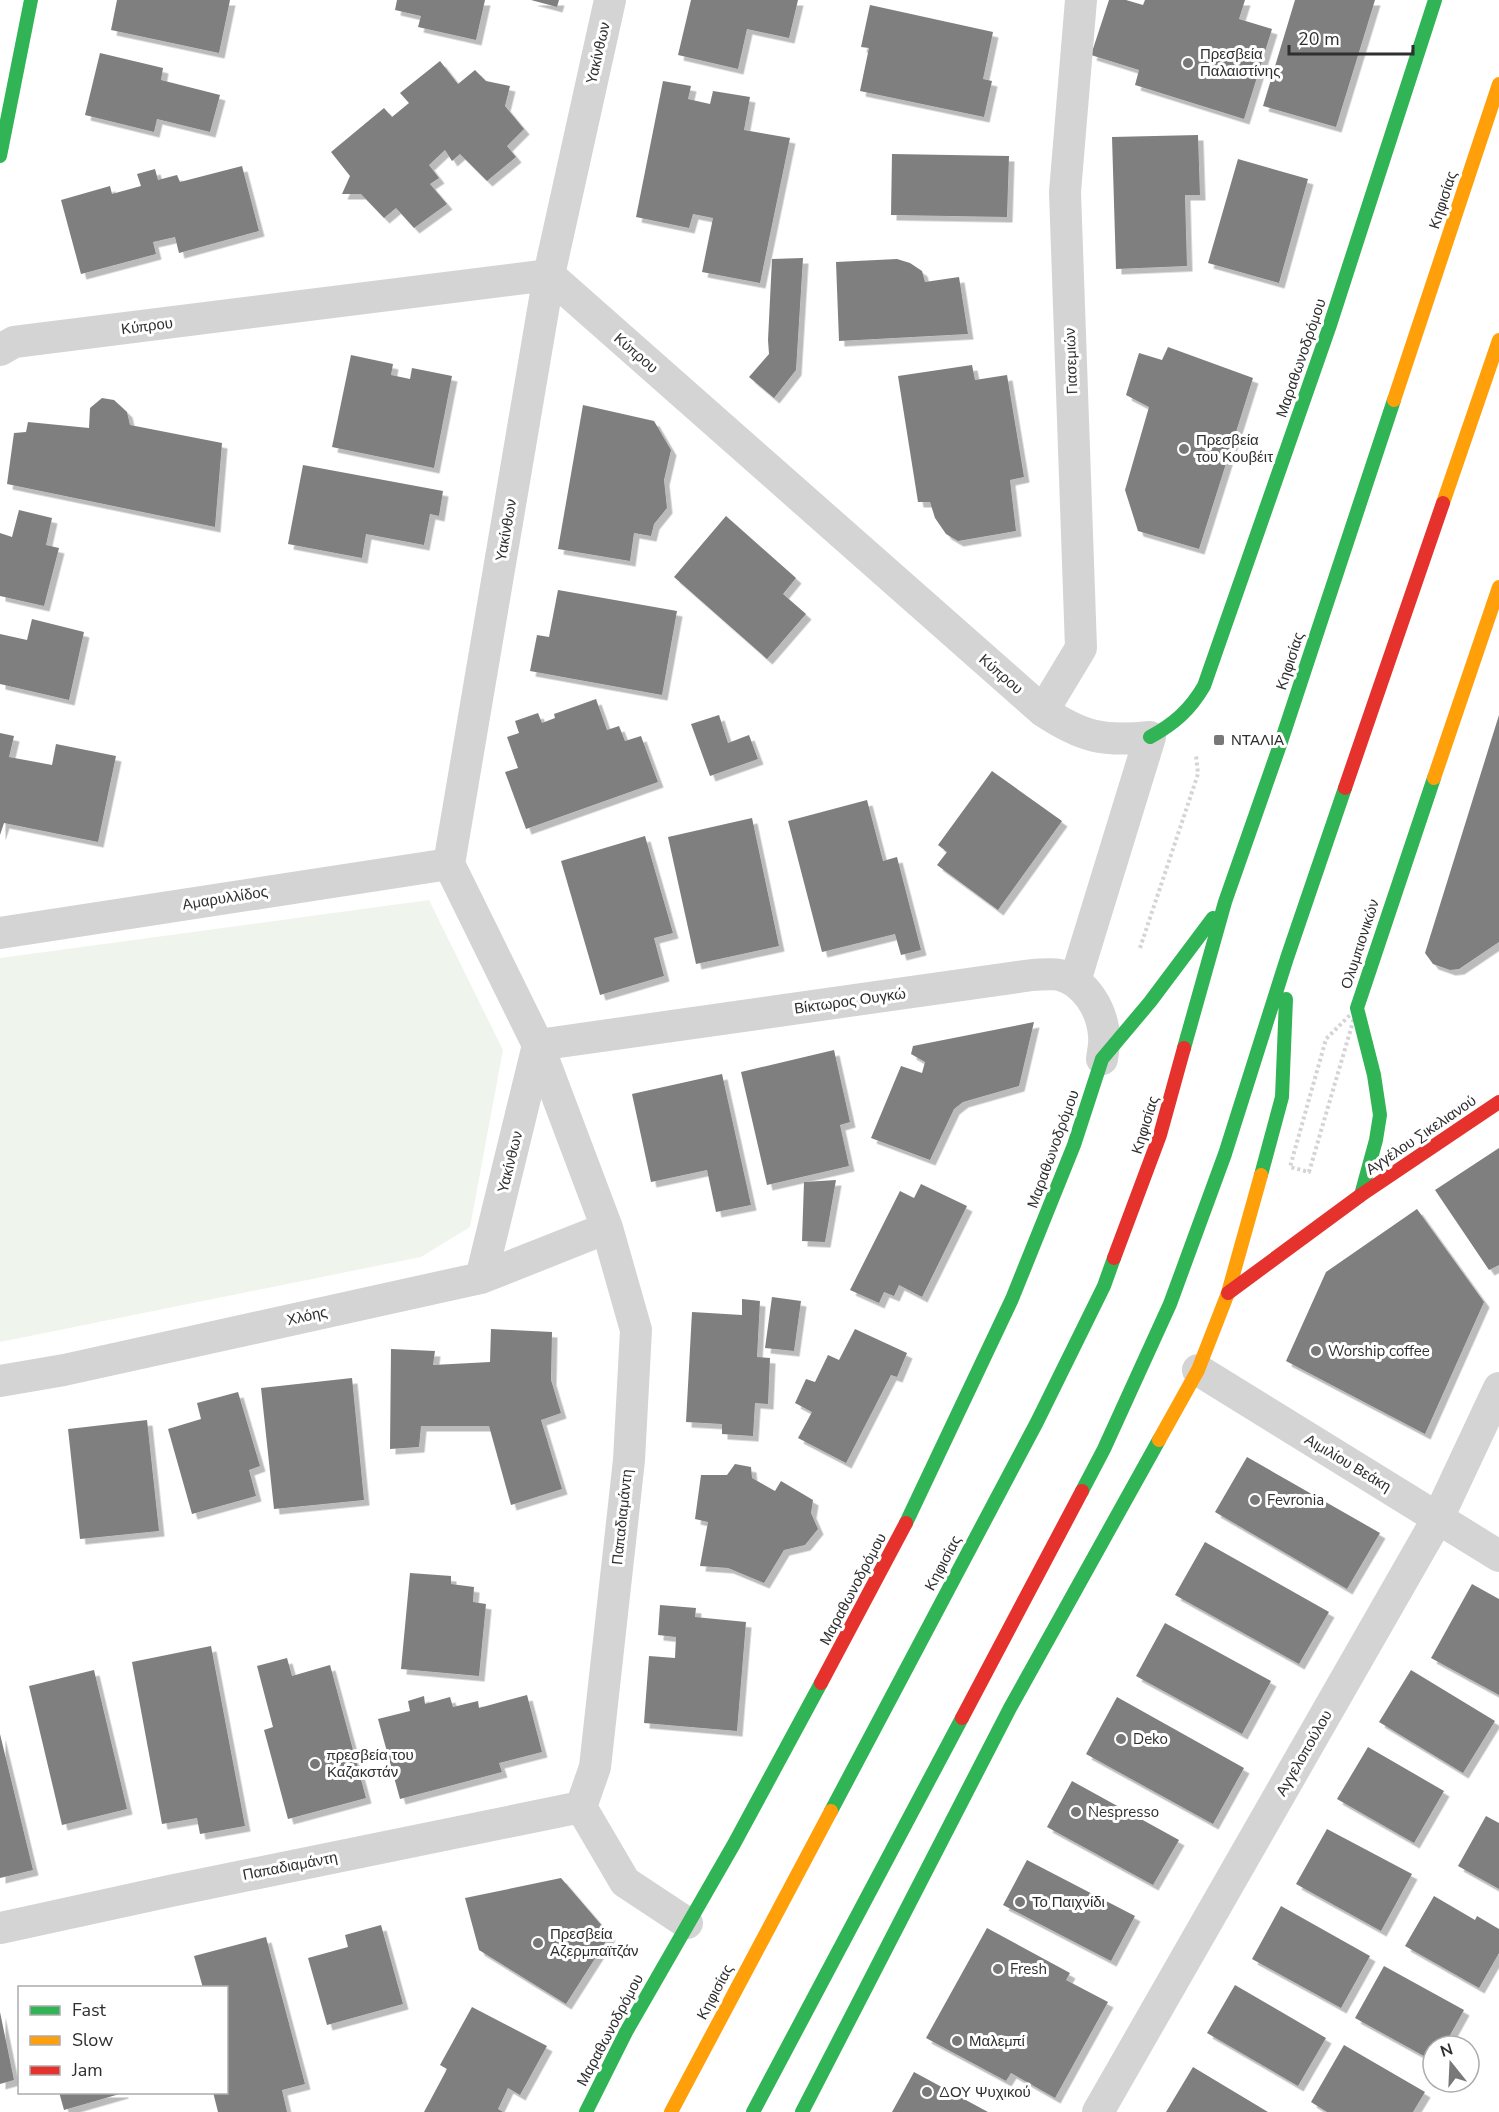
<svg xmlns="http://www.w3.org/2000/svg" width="1499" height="2112" font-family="'Nunito Sans',sans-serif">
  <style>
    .green { fill: #eff5ec }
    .building { fill: #7f7f7f; filter: url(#shadow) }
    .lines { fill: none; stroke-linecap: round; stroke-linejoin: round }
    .path { stroke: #d4d4d4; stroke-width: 4; stroke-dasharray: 3 3; stroke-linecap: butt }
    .street { stroke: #d4d4d4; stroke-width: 32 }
    .fast { stroke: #30b455; stroke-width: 14 }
    .slow { stroke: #ff9f0a; stroke-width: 14 }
    .jam { stroke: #e5322d; stroke-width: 14 }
    .poi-dot { fill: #787878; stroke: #fff; stroke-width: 2 }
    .labels { text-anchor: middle; stroke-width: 6; stroke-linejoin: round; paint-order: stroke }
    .street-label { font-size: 15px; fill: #2f2f2f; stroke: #fff }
    .poi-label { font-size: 15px; fill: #2f2f2f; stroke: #fff; text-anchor: start }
  </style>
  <defs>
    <filter id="shadow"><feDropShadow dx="5.5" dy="5.5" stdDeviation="0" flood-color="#0004"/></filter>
  </defs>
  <rect width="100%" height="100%" fill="#fff"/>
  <!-- green -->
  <path class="green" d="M429 900 503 1050 470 1227 421 1257 0 1342V958Z"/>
  <!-- building -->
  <path class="building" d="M117 0H230L219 53 111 30Z
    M397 0H485L476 40 418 27 421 16 395 10Z
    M531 0H559L557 7Z
    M691 0H798L789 38 747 29 738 69 678 55Z
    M1109 0H1126L1143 5 1145 0H1245L1239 19 1272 29 1244 119 1135 85 1139 70 1091 55Z
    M1295 0H1375L1336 127 1263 106Z
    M870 5 993 32 983 79 992 81 984 117 860 91 869 48 861 47Z
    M100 53 163 68 161 80 220 95 210 132 157 119 154 132 85 115Z
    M440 61 458 84 475 70 486 81 510 86 505 106 524 129 507 146 516 157 487 181 460 154 452 161 445 150 429 165 439 178 430 184 447 204 414 228 396 208 384 218 361 194H342L350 176 331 152 384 108 392 117 409 103 400 93Z
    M663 81 691 86 688 99 710 104 713 91 750 97 744 130 790 138 760 283 702 272 713 218 693 214 689 228 636 217Z
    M1198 135 1200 195H1185L1187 266 1116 269 1112 137Z
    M892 154 1009 156 1007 217 891 215Z
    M1238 159 1308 179 1279 283 1208 263Z
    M242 166 259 231 179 253 175 237 153 242 156 254 81 274 61 200 110 186 112 194 141 186 137 174 155 169 158 180 177 175 180 182Z
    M803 258 796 370 774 398 749 377 769 354 768 340 772 259Z
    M897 259 910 263 922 271 925 282 959 277 968 334 839 341 836 262Z
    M1168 347 1253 378 1199 549 1138 531 1125 490 1149 407 1126 395 1139 353 1162 360Z
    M351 355 393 364 391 375 410 379 412 368 452 376 434 468 332 447Z
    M972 365 975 380 1007 375 1024 477 1010 480 1016 531 958 541 946 534 935 518 930 502H918L898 376Z
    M102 398 114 400 127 412 130 425 222 443 215 527 7 484 14 433 26 432 28 422 89 428 90 408Z
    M583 405 654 421 671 450 664 480 667 508 654 524 651 536 634 533 630 561 558 549Z
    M303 465 443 491 439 516 430 514 424 545 366 534 362 558 288 544Z
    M19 510 52 518 46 545 59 548 44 606 0 596V533L12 537Z
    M726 516 796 578 783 594 806 614 767 659 674 577Z
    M558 590 677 611 662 695 530 671 537 635 549 637Z
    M32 619 84 632 69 700 0 684V634L27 640Z
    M596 699 607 730 619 726 625 741 641 736 658 782 526 829 505 772 518 768 507 737 519 733 515 721 538 713 542 723 555 718 554 714Z
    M719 715 728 743 749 735 758 759 710 776 691 724Z
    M1499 715V942L1459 969 1450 970 1433 964 1425 953Z
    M0 733 14 736 9 757 52 765 56 744 116 756 98 842 4 823 0 835Z
    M992 771 1062 821 998 910 937 865 947 852 938 845Z
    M867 800 883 861 897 857 921 950 901 955 895 934 822 952 788 821Z
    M752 818 779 946 696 964 668 837Z
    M645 836 673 933 654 938 664 976 600 995 561 861Z
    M1034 1022 1019 1086 963 1102 954 1109 930 1160 871 1138 901 1066 922 1073 925 1062 911 1054 913 1046Z
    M834 1050 850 1122 840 1125 849 1166 767 1185 741 1072Z
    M722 1074 751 1205 716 1212 707 1170 651 1182 632 1094Z
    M1499 1148V1265L1489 1270 1435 1190Z
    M836 1180 825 1242 802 1241 804 1182Z
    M921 1184 967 1206 922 1297 899 1285 894 1296 884 1292 879 1303 850 1290 900 1191 914 1198Z
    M1417 1209 1484 1302 1425 1434 1286 1361 1326 1272Z
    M772 1297 801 1301 794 1351 765 1348Z
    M742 1299 760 1301 757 1357 770 1358 768 1404 755 1403 753 1436 722 1434V1424L686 1422 692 1312 742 1315Z
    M491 1329 552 1332 551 1380 561 1413 541 1420 562 1489 511 1505 489 1426H421L419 1447 390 1449 391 1349 435 1351 433 1365 490 1362Z
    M855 1329 907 1353 897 1377 891 1375 846 1463 798 1438 812 1412 795 1403 806 1379 815 1382 828 1355 839 1360Z
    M352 1378 364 1500 274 1509 261 1388Z
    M238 1392 260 1466 249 1470 256 1496 192 1514 168 1429 201 1419 197 1403Z
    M147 1420 159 1531 80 1539 68 1429Z
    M1247 1457 1380 1533 1347 1589 1215 1512Z
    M735 1464 751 1467 752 1478 775 1491 781 1481 813 1500 811 1513 818 1529 805 1545 784 1550 764 1583 728 1568 700 1566 708 1522 695 1519 701 1475H727Z
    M1205 1542 1329 1612 1299 1664 1175 1595Z
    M410 1573 451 1576V1584L474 1587 473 1602 486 1604 479 1676 401 1669Z
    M1472 1584 1499 1599V1695L1431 1658Z
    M660 1605 696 1608 695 1617 746 1622 737 1731 644 1723 649 1656 675 1658 676 1637 658 1635Z
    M1165 1623 1271 1681 1242 1734 1136 1676Z
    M211 1646 245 1826 200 1834 197 1818 162 1824 132 1662Z
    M287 1658 292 1676 330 1665 366 1798 288 1819 264 1730 273 1727 257 1666Z
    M94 1670 127 1809 62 1825 29 1686Z
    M1411 1670 1495 1721 1463 1773 1379 1722Z
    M527 1695 542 1752 499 1763 502 1772 400 1799 378 1719 410 1711 408 1701 424 1696 425 1704 450 1697 453 1707 478 1701 479 1708Z
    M1117 1697 1244 1768 1213 1824 1086 1754Z
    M0 1734 33 1870 0 1878Z
    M1368 1747 1444 1791 1414 1843 1337 1799Z
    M1072 1781 1179 1840 1153 1885 1047 1827Z
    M1486 1816 1499 1823V1889L1458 1866Z
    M1327 1829 1412 1874 1381 1931 1296 1884Z
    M1027 1860 1135 1916 1111 1961 1003 1905Z
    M561 1878 610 1935 566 2004 479 1950 465 1898Z
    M1434 1896 1475 1920 1477 1916 1499 1929V1953L1479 1988 1405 1946Z
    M1281 1906 1370 1956 1341 2008 1252 1959Z
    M381 1925 403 2004 327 2025 308 1958 348 1947 345 1935Z
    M987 1928 1070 1973 1066 1980 1108 2002 1055 2098 1011 2073 1006 2081 926 2038Z
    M266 1937 305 2084 282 2090 287 2112H218L213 2092H226V1988H203L194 1956Z
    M1384 1966 1464 2010 1444 2046H1433V2061L1355 2018Z
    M1235 1985 1326 2038 1298 2086 1207 2033Z
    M472 2007 547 2046 520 2095 508 2088 498 2109 503 2112H424L447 2069 440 2065Z
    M0 2012 14 2080 0 2084Z
    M1344 2045 1425 2092 1413 2112H1327L1311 2102Z
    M1193 2067 1268 2112H1166Z
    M914 2072 988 2112H892Z
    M59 2092H123V2093L64 2110Z"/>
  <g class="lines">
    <!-- path -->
    <path class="path" d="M1140 948 1198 774 1196 755
      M1357 1008 1309 1172 1290 1167 1326 1039Z"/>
    <!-- street -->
    <path class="street" d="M610 0 549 275 449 864 538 1045 607 1228 636 1330 629 1460 595 1767 581 1807 625 1882 687 1923
      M0 350 14 342 549 275 1043 711C1082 737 1103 742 1150 737L1075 981
      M1043 711 1081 648 1065 192 1081 0
      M0 933 449 864
      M481 1278 538 1045 1032 975C1041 975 1051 973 1060 975 1086 982 1102 1010 1104 1035 1105 1043 1103 1051 1102 1059
      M1198 1370 1499 1556
      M0 1381 64 1370 481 1278 607 1228
      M0 1928 170 1891 581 1807
      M1098 2112 1438 1518 1499 1388"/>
    <!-- fast -->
    <path class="fast" d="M0 156 31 0
      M1150 737C1174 724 1190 710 1204 686L1329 328 1435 0
      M1184 1048 1225 902 1281 742 1394 400
      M1261 1175 1282 1097 1286 999
      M1361 1195 1376 1140 1380 1115 1374 1075 1357 1008 1434 778
      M1082 1491 1104 1449 1170 1304 1225 1154 1287 958 1345 788
      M906 1523 1012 1299 1074 1145 1102 1059 1150 1002 1213 918
      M831 1811 1037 1422 1104 1286 1114 1258
      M586 2112 626 2032 734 1844 821 1683
      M753 2112 962 1718
      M802 2112 1010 1708 1159 1440"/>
    <!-- slow -->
    <path class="slow" d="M1394 400 1499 84
      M1443 503 1499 340
      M1434 778 1499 587
      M1159 1440 1198 1370 1228 1293 1261 1175
      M671 2112 831 1811"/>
    <!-- jam -->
    <path class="jam" d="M1345 788 1443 503
      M1114 1258 1160 1135 1184 1048
      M1228 1293 1361 1195 1499 1102
      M821 1683 906 1523
      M962 1718 1082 1491"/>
  </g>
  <!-- markers -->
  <g class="poi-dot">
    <circle cx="1188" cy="63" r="6"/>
    <circle cx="1184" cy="449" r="6"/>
    <rect x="1213" y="734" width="12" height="12" rx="3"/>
    <circle cx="1316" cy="1351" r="6"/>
    <circle cx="1255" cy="1500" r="6"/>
    <circle cx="1121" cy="1739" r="6"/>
    <circle cx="315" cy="1764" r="6"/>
    <circle cx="1076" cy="1812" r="6"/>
    <circle cx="1020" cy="1902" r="6"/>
    <circle cx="538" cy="1943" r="6"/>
    <circle cx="998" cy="1969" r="6"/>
    <circle cx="957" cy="2041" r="6"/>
    <circle cx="927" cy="2092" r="6"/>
  </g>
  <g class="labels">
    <!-- street labels -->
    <g class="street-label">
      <text transform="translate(598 53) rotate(-77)" y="5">Υακίνθων</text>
      <text transform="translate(1443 200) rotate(-72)" y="5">Κηφισίας</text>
      <text transform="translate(147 326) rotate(-7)" y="5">Κύπρου</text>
      <text transform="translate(636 353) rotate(41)" y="5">Κύπρου</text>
      <text transform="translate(1301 358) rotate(-71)" y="5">Μαραθωνοδρόμου</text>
      <text transform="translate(1071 361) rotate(-92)" y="5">Γιασεμιών</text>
      <text transform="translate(506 530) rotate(-80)" y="5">Υακίνθων</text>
      <text transform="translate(1290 661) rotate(-72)" y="5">Κηφισίας</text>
      <text transform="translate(1001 674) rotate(41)" y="5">Κύπρου</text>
      <text transform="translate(225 898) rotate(-9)" y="5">Αμαρυλλίδος</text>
      <text transform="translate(1360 944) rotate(-72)" y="5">Ολυμπιονικών</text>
      <text transform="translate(850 1001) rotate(-8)" y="5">Βίκτωρος Ουγκώ</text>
      <text transform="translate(1145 1125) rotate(-73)" y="5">Κηφισίας</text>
      <text transform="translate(1421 1135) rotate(-34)" y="5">Αγγέλου Σικελιανού</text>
      <text transform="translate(1053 1149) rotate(-70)" y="5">Μαραθωνοδρόμου</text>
      <text transform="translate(510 1162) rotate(-76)" y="5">Υακίνθων</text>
      <text transform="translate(307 1316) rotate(-12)" y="5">Χλόης</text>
      <text transform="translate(1348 1463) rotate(31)" y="5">Αιμιλίου Βεάκη</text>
      <text transform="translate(622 1517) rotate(-84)" y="5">Παπαδιαμάντη</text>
      <text transform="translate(943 1563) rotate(-62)" y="5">Κηφισίας</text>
      <text transform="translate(853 1589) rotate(-62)" y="5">Μαραθωνοδρόμου</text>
      <text transform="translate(1304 1753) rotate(-60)" y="5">Αγγελοπούλου</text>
      <text transform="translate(290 1866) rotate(-11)" y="5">Παπαδιαμάντη</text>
      <text transform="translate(715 1992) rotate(-62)" y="5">Κηφισίας</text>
      <text transform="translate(610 2030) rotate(-62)" y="5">Μαραθωνοδρόμου</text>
    </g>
    <!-- poi labels -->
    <g class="poi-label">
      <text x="1200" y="59">Πρεσβεία<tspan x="1200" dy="17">Παλαιστίνης</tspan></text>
      <text x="1196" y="445">Πρεσβεία<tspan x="1196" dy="17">του Κουβέιτ</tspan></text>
      <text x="1231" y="745">ΝΤΑΛΙΑ</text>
      <text x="1328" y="1356">Worship coffee</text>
      <text x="1267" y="1505">Fevronia</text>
      <text x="1133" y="1744">Deko</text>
      <text x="327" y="1760">πρεσβεία του<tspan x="327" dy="17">Καζακστάν</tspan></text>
      <text x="1088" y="1817">Nespresso</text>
      <text x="1032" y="1907">Το Παιχνίδι</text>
      <text x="550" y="1939">Πρεσβεία<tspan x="550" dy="17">Αζερμπαϊτζάν</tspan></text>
      <text x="1010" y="1974">Fresh</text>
      <text x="969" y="2046">Μαλεμπί</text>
      <text x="939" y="2097">ΔΟΥ Ψυχικού</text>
    </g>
  </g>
  <!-- legend -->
  <rect x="18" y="1986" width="210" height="108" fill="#ffffff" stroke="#acacac" stroke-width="1.5"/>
  <rect x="30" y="2006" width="30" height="9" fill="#30b455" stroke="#acacac" stroke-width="1.5"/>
  <text x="72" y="2016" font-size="18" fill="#2f2f2f">Fast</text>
  <rect x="30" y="2036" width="30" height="9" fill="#ff9f0a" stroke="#acacac" stroke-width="1.5"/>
  <text x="72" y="2046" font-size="18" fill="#2f2f2f">Slow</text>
  <rect x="30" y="2066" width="30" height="9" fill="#e5322d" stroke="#acacac" stroke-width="1.5"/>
  <text x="72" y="2076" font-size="18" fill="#2f2f2f">Jam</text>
  <!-- north arrow -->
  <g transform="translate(1451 2064) rotate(342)"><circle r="28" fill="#ffffff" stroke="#acacac" stroke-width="1.5"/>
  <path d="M0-4.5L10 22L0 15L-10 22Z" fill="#787878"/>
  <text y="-9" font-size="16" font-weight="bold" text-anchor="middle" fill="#2f2f2f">N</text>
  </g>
  <!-- scale -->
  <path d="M1289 45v9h124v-9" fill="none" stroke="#2f2f2f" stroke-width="3"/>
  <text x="1298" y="45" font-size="18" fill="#2f2f2f" stroke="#ffffff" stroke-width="4.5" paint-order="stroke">20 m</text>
</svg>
